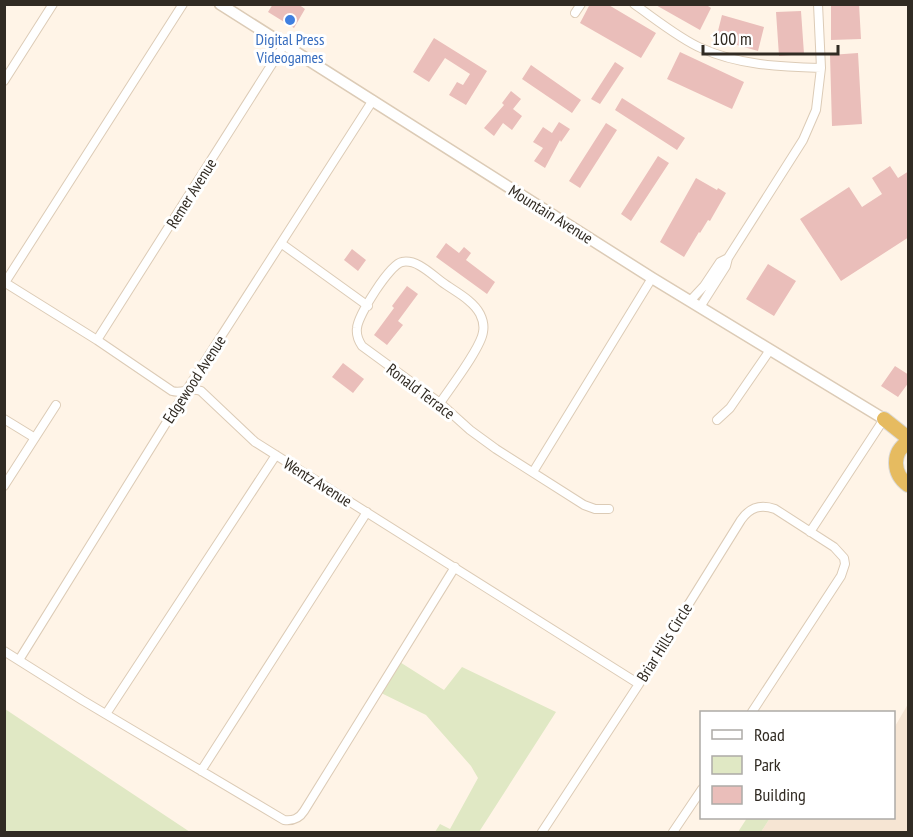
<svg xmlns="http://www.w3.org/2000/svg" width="913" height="837" font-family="'PT Sans Narrow',sans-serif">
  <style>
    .industrial { fill: #f6e5d3 }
    .green { fill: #e0e8c4 }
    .building { fill: #eabeba }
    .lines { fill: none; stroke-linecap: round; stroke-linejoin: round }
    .minor-casing { stroke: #dccbb6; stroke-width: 10 }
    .tertiary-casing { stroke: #dccbb6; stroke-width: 13 }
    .trunk-casing { stroke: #dad9d7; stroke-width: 16 }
    .minor { stroke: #fff; stroke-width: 8 }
    .tertiary { stroke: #fff; stroke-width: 10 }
    .trunk { stroke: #e6bb60; stroke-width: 14 }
    .shop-dot { fill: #3f7fe0; stroke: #fff; stroke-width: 2 }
    .labels { text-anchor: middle; stroke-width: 6; stroke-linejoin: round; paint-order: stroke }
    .shop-label { font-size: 16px; fill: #366cbe; stroke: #fff }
    .street-label { font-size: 16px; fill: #312b23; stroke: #fff }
  </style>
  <rect width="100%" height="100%" fill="#fff4e7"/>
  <!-- industrial -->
  <path class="industrial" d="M908 704V832H761L770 818H894V728Z"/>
  <!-- green -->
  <path class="green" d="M395 659 444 690 462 667 556 712 479 832H435L440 824 450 829 478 778 471 766 426 715 375 690Z
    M5 709 190 832H5Z
    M747 818H770L761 832H738Z"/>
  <!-- building -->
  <path class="building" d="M273 4H298L305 9 294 28 268 12Z
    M590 4H607L656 33 641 58 580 23Z
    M654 4H705L711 8 700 30Z
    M831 4H859L861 39 831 40Z
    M801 11 804 54 779 56 776 12Z
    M722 15 764 27 758 51 716 39Z
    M434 38 487 71 466 105 449 95 457 82 463 85 470 74 445 58 429 82 413 72Z
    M680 52 744 82 732 109 667 79Z
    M858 53 862 124 832 126 830 55Z
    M615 62 624 68 600 104 591 99Z
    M531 65 581 100 572 113 522 79Z
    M511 91 521 99 513 109 522 116 512 130 503 123 494 136 484 128 504 105 502 103Z
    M622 98 685 138 677 150 615 110Z
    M559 122 570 129 561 142 560 140 545 168 534 161 543 148 533 142 543 127 552 133Z
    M606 123 617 130 580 188 569 181Z
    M658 156 669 163 631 221 621 214Z
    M890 166 898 178 909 171V237L841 281 800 219 849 187 862 207 882 194 872 178Z
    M696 178 717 190 718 188 726 193 710 221 708 220 700 233 699 232 684 257 660 242Z
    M446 243 459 253 464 247 471 253 466 260 495 282 487 294 436 257Z
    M352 249 366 260 358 271 344 260Z
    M768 264 796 281 774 316 746 299Z
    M407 286 418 294 398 321 403 325 387 345 374 335 394 308 392 306Z
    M343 363 364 379 353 393 332 377Z
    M895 366 909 375V382L898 397 881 386Z"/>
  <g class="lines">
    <defs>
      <path id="minor" d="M634 4C654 18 680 39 701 48 738 65 780 67 821 68
        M575 13 581 4
        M4 81 53 4
        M282 244 368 306
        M4 282 97 340 172 391C182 394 191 387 201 391L255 442 639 684
        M4 284 183 4
        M690 301 704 286 720 262 728 258
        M700 307 726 266 728 258 803 140 816 110 821 68 818 4
        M97 340 284 45
        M440 403C450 388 481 348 483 332 484 327 483 320 480 314 473 300 454 291 442 282 431 274 417 259 402 262 390 264 358 315 357 328 356 335 358 340 362 346L440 403 470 430 496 449 584 505 595 509H609
        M4 419 35 438
        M717 420 730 408 770 350
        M533 472 652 278
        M4 486 56 405
        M810 532 884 419
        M4 651 82 700 284 820C293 821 299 819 304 811L455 567
        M19 660 186 391 373 100
        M106 714 276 455
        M201 771 367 512
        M542 832 639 684 741 520C750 507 761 504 775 509L834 547 844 558 845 564 841 576 752 712
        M673 832 702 789"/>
      <path id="tertiary" d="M220 4 652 278 884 419"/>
      <path id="trunk" d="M884 419 908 438
        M908 442C891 453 893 474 908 485"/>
    </defs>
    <!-- minor casing -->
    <use href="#minor" class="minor-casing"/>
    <!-- tertiary casing -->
    <use href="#tertiary" class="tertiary-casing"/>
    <!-- trunk casing -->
    <use href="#trunk" class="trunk-casing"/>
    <!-- minor -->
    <use href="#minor" class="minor"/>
    <!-- tertiary -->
    <use href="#tertiary" class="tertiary"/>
    <!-- trunk -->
    <use href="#trunk" class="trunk"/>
  </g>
  <!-- markers -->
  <circle class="shop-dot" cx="290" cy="20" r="6"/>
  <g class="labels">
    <!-- shop labels -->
    <g class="shop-label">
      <text x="290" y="45">Digital Press<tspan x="290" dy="18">Videogames</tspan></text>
    </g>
    <!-- street labels -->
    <g class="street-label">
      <text transform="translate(191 193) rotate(-58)" y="6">Remer Avenue</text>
      <text transform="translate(551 214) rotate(32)" y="6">Mountain Avenue</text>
      <text transform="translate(194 379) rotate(-57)" y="6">Edgewood Avenue</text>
      <text transform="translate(421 391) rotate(37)" y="6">Ronald Terrace</text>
      <text transform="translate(318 482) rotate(32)" y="6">Wentz Avenue</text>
      <text transform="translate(664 642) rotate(-58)" y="6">Briar Hills Circle</text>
    </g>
  </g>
  <!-- border -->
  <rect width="913" height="837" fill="none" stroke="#312b23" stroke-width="12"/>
  <!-- legend -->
  <rect x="700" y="711" width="195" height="108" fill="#ffffff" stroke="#adaaa7" stroke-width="1.5"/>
  <rect x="712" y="730" width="30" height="9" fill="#ffffff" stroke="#adaaa7" stroke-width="1.5"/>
  <text x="754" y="741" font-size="18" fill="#312b23">Road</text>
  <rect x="712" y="756" width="30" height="18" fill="#e0e8c4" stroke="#adaaa7" stroke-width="1.5"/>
  <text x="754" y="771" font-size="18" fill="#312b23">Park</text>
  <rect x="712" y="786" width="30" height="18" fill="#eabeba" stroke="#adaaa7" stroke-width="1.5"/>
  <text x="754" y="801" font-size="18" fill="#312b23">Building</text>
  <!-- scale -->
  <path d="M703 45v9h135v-9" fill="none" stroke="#312b23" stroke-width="3"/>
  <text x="712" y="45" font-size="18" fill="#312b23" stroke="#ffffff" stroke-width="4.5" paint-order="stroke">100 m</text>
</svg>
